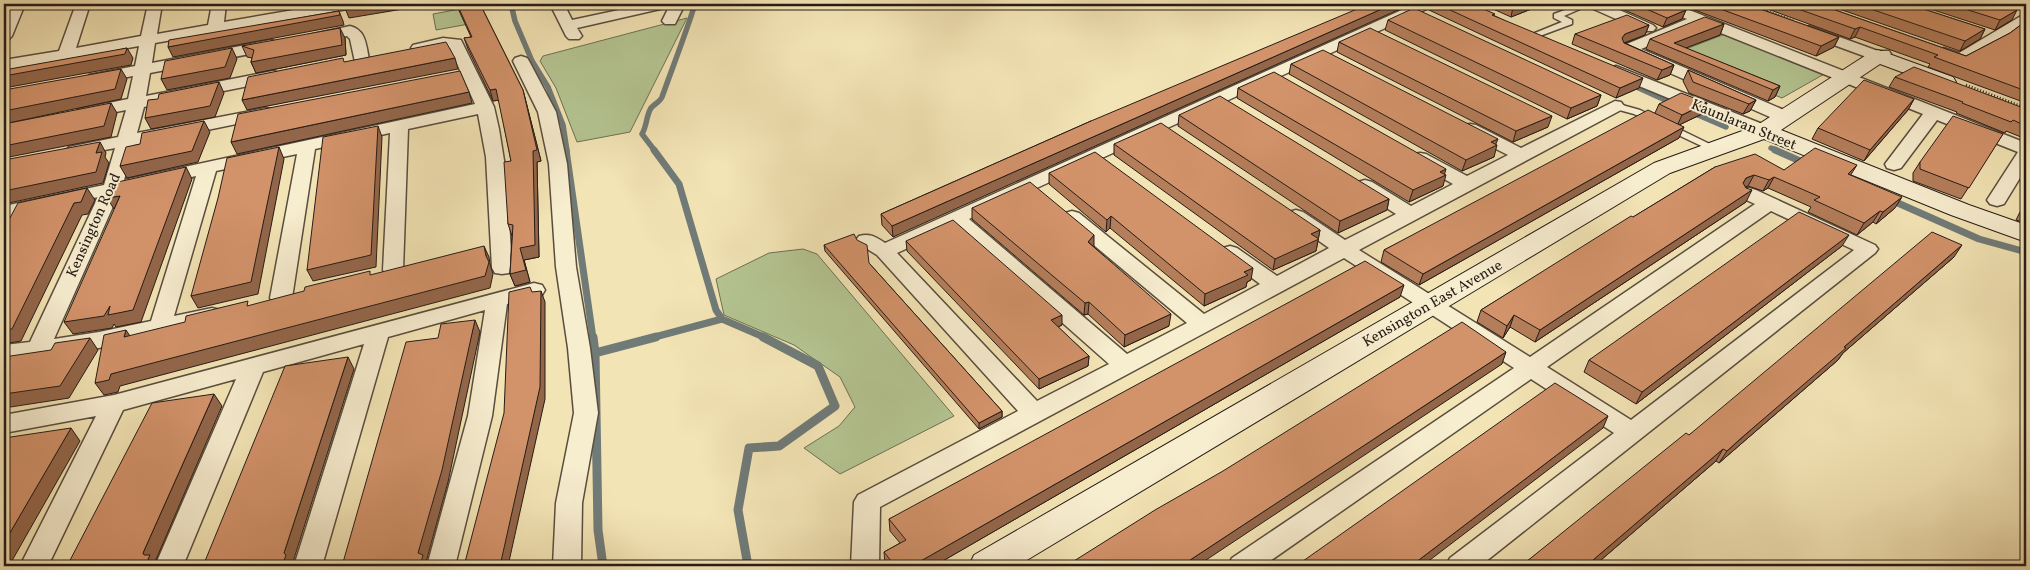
<svg xmlns="http://www.w3.org/2000/svg" width="2030" height="570" font-family="Vollkorn,serif">
  <style>
    .green { fill: #b4c592; stroke: #6d7054 }
    .lines { fill: none; stroke-linecap: round; stroke-linejoin: round }
    .stream-far2 { stroke: #707b78; stroke-width: 5.5 }
    .stream-far1 { stroke: #707b78; stroke-width: 7 }
    .stream { stroke: #707b78; stroke-width: 9 }
    .lane-casing { stroke: #594d3e; stroke-width: 3 }
    .street-casing { stroke: #594d3e; stroke-width: 3 }
    .secondary-casing { stroke: #261b16; stroke-width: 2 }
    .path { stroke: #261b16; stroke-width: 2.5; stroke-dasharray: 1 2; stroke-linecap: butt }
    .lane { fill: #f7edcf; fill-rule: evenodd }
    .street { fill: #f7edcf; fill-rule: evenodd }
    .secondary { fill: #f7edcf; fill-rule: evenodd }
    .wall { fill: #b57e5b; stroke: #261b16 }
    .shaded-wall { fill: #93664a; stroke: #261b16 }
    .building { fill: #d2926a; stroke: #261b16 }
    .labels { text-anchor: middle; stroke-width: 4; stroke-linejoin: round; paint-order: stroke }
    .street-label { font-size: 15px; fill: #261b16; stroke: #f7edcf }
  </style>
  <rect width="100%" height="100%" fill="#f3e4b5"/>
  <filter id="stains"><feTurbulence type="fractalNoise" baseFrequency=".004" numOctaves="4"/><feColorMatrix values="0 0 0 0 .2 0 0 0 0 .09 0 0 0 0 .02 0 0 0 .5 -.17"/></filter>
  <radialGradient id="worn" r=".72"><stop offset=".6" stop-color="#630" stop-opacity="0"/><stop offset="1" stop-color="#630" stop-opacity=".3"/></radialGradient>
  <!-- green -->
  <path class="green" d="M476 6 480 22 436 30 433 14Z
    M687 18 630 132 577 142 556 88 540 61 543 56Z
    M1725 34 1826 73 1782 98 1673 54Z
    M803 249 817 254 954 416 840 474 804 448 839 426 855 407 840 377 794 345 724 315 716 279 769 253Z"/>
  <g class="lines">
    <!-- stream-far2 -->
    <path class="stream-far2" d="M511 4 515 21 532 61 548 87 563 125 567 151
      M1630 84 1674 104
      M1691 112 1726 127
      M1771 148 1778 151
      M655 151 642 134C647 126 646 116 651 108 654 104 660 102 662 97 673 66 685 36 695 4"/>
    <!-- stream-far1 -->
    <path class="stream-far1" d="M566 150 593 338
      M654 150 679 184 716 310 722 319 766 338
      M1775 150 1807 164
      M1891 200 1979 239 2026 252
      M651 338 722 319"/>
    <!-- stream -->
    <path class="stream" d="M593 337 595 353
      M603 566 598 530 595 353 656 337
      M748 566 738 510 749 448 779 446 835 406 818 366 763 337"/>
    <defs>
      <path id="lane" d="M1573 7 1580 9 1564 16 1572 20V24L1537 37 1530 35 1562 22 1554 18V14Z
        M1615 103 1640 110 1720 149 1715 152 1712 151 1634 114 1612 108 1610 106Z"/>
      <path id="street" d="M11 4H25L12 36 9 39 4 41V19Z
        M76 4H90L76 48 141 36 148 4H162L157 34 208 25 212 4H226L224 22 329 4H360L358 7 353 8 155 43 152 63 271 40 277 42 279 45 277 48 271 50 150 73 146 96 273 71 279 73 281 76 279 79 273 81 144 107 137 133 266 108 272 109 275 113 272 117 266 118 134 145 124 180 475 104 450 48 419 53 413 51 411 48 413 45 443 38 461 40 494 107 499 129 506 173 512 268 509 273 502 274 495 273 492 268 486 157 478 114 408 129 403 270 400 275 393 276 386 275 383 270 390 133 315 149 292 298 289 303 281 305 273 303 270 298 297 154 216 171 174 316 212 308 220 310 223 315 220 320 99 348 4 361V345L30 342 98 197 4 218V206L104 185 115 148 75 156 69 155 66 151 69 147 118 137 126 110 85 118 79 117 76 113 79 109 128 99 133 76 95 83 89 81 87 78 89 75 135 66 139 46 4 70V60L59 51ZM196 176 151 321 99 332 54 339 119 193Z
        M550 4H564L572 20 647 4H685L675 24H665L662 21 669 7 577 28 582 36 579 39H569L566 36Z
        M1415 4H1433L1431 7 969 219 1127 354 1187 323 1065 221 1062 217 1065 213 1072 211 1079 213 1204 314 1260 284 1223 256 1220 252 1223 248 1230 246 1237 248 1277 276 1329 248 1289 220 1286 216 1289 212 1296 210 1303 212 1345 240 1396 214 1358 190 1356 186 1358 182 1365 180 1372 182 1411 206 1453 184 1414 162 1411 158 1414 154 1420 153 1426 154 1467 176 1508 155 1464 133 1461 129 1464 125 1470 124 1476 125 1521 148 1615 101 1621 102 1624 106 1621 110 1359 250 1530 357 1755 204 1742 198 1739 194 1742 190 1749 188 1756 190 1875 245 1878 249 1875 253 1480 566H1446L1450 558 1614 433 1531 379 1263 566H1228L1232 558 1514 368 1344 258 880 507 879 566H851L854 502 858 495 1018 411 877 255 859 244 856 240 859 236C870 233 876 237 885 243ZM1771 211 1854 250 1631 420 1547 367ZM954 227 1109 364 1037 401 897 253Z
        M1587 4H1606L1653 25 1656 28 1653 31H1643L1589 7Z
        M1655 4H1674L2026 143V168L2004 204 1997 206 1990 204 1987 200 2018 152 1937 120 1901 168 1894 170 1887 168 1885 164 1923 114 1701 25 1641 49 1791 113 1794 117 1791 121 1785 122 1779 121 1622 52 1620 49 1622 46 1687 19 1657 7Z
        M2026 15V25L1967 62C1957 65 1942 60 1936 53L1938 50 1944 48 1959 53 2021 16Z
        M350 26C366 30 366 45 369 59L367 62H355L350 39 347 36 314 43 309 41 306 38 309 35Z
        M1809 26 1878 51H1889L1891 54 1884 59H1872L1804 34 1801 31 1804 28Z
        M521 56 527 58 529 61 556 112 567 164 576 267 590 348 598 413 582 503 581 566H553L556 503 574 413 568 348 556 267 549 164 538 112 513 61 515 58Z
        M1616 66 1770 127 1773 131 1770 135 1764 136 1758 135 1610 74 1608 71 1610 68Z
        M534 283 542 285 545 290 542 295 507 304 492 416 455 566H427L468 416 485 310 388 337 322 566H294L364 344 263 372 183 566H155L236 379 123 410 48 566H20L96 416 4 433V415L114 395Z"/>
      <path id="secondary" d="M1878 50 1953 77 1956 82 1953 87 1945 88 1880 64 1781 130 1969 205 2026 225V242L1951 215 1764 139 1670 173 1017 566H969L974 555 1654 163 1756 126 1871 52Z"/>
    </defs>
    <!-- lane casing -->
    <use href="#lane" class="lane-casing"/>
    <!-- street casing -->
    <use href="#street" class="street-casing"/>
    <!-- secondary casing -->
    <use href="#secondary" class="secondary-casing"/>
    <!-- path -->
    <path class="path" d="M1747 4 1794 21
      M1966 85 2026 108"/>
    <!-- lane -->
    <use href="#lane" class="lane"/>
    <!-- street -->
    <use href="#street" class="street"/>
    <!-- secondary -->
    <use href="#secondary" class="secondary"/>
  </g>
  <!-- wall -->
  <path class="wall" d="M456 4H480L523 90 541 161 537 162 539 257 524 260 530 282 515 286 510 274 512 236 508 224 511 161 499 100 493 101 468 49 464 38 471 37Z
    M1430 4H1472L1495 16 1639 88 1616 98 1429 10Z
    M1482 4H1544L1511 17Z
    M1611 4H1671L1686 10 1682 19 1663 27Z
    M1679 4H1746L1839 37 1834 47 1816 56Z
    M1754 4H1818L1966 56 2010 33 2026 21V103L1928 67 1930 64 1855 37 1850 39Z
    M1825 4H1908L1985 29 1980 39 1960 51Z
    M1915 4H1997L2012 20 1995 30Z
    M2004 4H2026V10Z
    M1388 20 1601 95 1597 106 1567 119 1385 30Z
    M1724 24 1720 35 1685 48 1780 86 1775 97 1768 101 1646 49 1650 39Z
    M1649 25 1645 35 1625 43 1674 65 1670 75 1657 80 1572 44 1575 34Z
    M345 38 346 55 256 73 251 62 252 58 247 57 242 46Z
    M1339 42 1548 127 1513 142 1337 52Z
    M1291 64 1496 145 1494 157 1462 171 1289 74Z
    M1688 70 1756 100 1750 111 1743 114 1689 93 1683 81Z
    M1895 77 2026 109V139L2006 131 2005 133 1956 113 1957 112 1889 87Z
    M1238 88 1444 174 1443 186 1409 202 1237 98Z
    M1914 99 1908 110 1864 161 1812 139 1818 128Z
    M1707 103 1702 114 1679 125V138L1419 285 1381 262 1384 250 1655 113 1659 104Z
    M1179 115 1389 199 1387 210 1338 233 1178 126Z
    M1091 121 893 237 882 225 881 214Z
    M2003 134 1961 199 1913 181V173L1920 162Z
    M1114 144 1320 230 1316 251 1273 270 1114 155Z
    M1715 167 1784 170 1851 176 1895 208 1876 224 1873 222 1857 235 1808 212 1811 207 1768 188 1763 191 1748 186 1746 187V202L1535 342 1510 327 1503 338 1477 322 1481 310Z
    M1049 173 1251 280 1247 282 1246 287 1204 306 1110 228 1106 232 1049 184Z
    M2026 200V223L2016 220Z
    M972 208 1094 247 1169 326 1124 347 1088 314 1084 315 972 219Z
    M906 241 1062 325 1058 327 1089 356 1088 366 1039 389 907 251Z
    M824 245 869 263 1002 411V417L979 429 825 251Z
    M1842 246 1636 404 1584 372 1589 360Z
    M1954 257 1843 353 1838 360 1719 463 1716 461 1594 566H1521L1689 435Z
    M1400 297 934 566H887L885 564 884 552 900 543 890 531 889 519Z"/>
  <!-- shaded-wall -->
  <path class="shaded-wall" d="M373 4H402L403 9 349 18 345 8Z
    M1393 4H1411L893 237 892 226Z
    M1522 4H1544L1511 17 1513 7Z
    M1686 10 1682 19 1663 27 1667 18Z
    M2017 10 2012 20 1995 30 2000 20Z
    M339 11 343 21 344 25 173 57 168 47Z
    M1724 24 1720 35 1678 51 1674 43Z
    M1649 25 1645 35 1621 44 1622 38 1625 34Z
    M1860 27 1855 37 1850 39 1855 29Z
    M340 28 345 38 346 55 256 73 251 62Z
    M1985 29 1980 39 1960 51 1965 41Z
    M1839 37 1834 47 1816 56 1821 46Z
    M127 48 133 58 131 65 4 88V76Z
    M232 48 237 59 230 78 167 90 161 79Z
    M455 58 458 69 247 110 242 100Z
    M1674 65 1670 75 1657 80 1662 70Z
    M121 69 127 79 121 99 4 124V111Z
    M1643 78 1639 88 1616 98 1620 88Z
    M219 82 224 93 215 117 151 129 145 118Z
    M1780 86 1775 97 1768 101 1773 90Z
    M496 89 500 100 493 101 490 90Z
    M523 90 541 161 537 162 539 257 524 260 530 282 515 286 510 274Z
    M469 92 472 103 237 154 231 142Z
    M1601 95 1597 106 1567 119 1571 108Z
    M1914 99 1908 110 1864 161 1870 150Z
    M1756 100 1750 111 1743 114 1749 104Z
    M111 103 117 113 111 137 4 158V146Z
    M1707 103 1702 114 1677 126 1682 115Z
    M1552 116 1548 127 1513 142 1516 131Z
    M204 121 210 132 198 162 127 178 120 166Z
    M378 126 382 137 376 267 313 281 307 270Z
    M1684 127 1679 138 1419 285 1423 274Z
    M1498 139 1495 146 1497 145 1494 157 1462 171 1466 160 1491 142Z
    M100 142 106 153 105 157 109 163 103 183 4 204V191L96 153Z
    M279 147 284 159 258 294 198 308 191 296Z
    M1857 165 1850 176 1848 174Z
    M186 167 192 179 141 322 116 327 114 324 112 328 73 334 64 322Z
    M1446 169 1444 176 1446 175 1443 186 1409 202 1413 190 1440 172Z
    M1754 175 1748 186 1740 189 1743 183 1746 178Z
    M1774 177 1768 188 1763 191 1769 180Z
    M87 188 95 200 88 214 82 215 21 341 4 344V330L74 203Z
    M1752 190 1746 202 1535 342 1540 330Z
    M120 196 114 209 107 198Z
    M1902 197 1895 208 1876 224 1883 212Z
    M1389 199 1387 210 1338 233 1340 221Z
    M1880 211 1873 222 1857 235 1864 223Z
    M1111 216 1110 228 1106 232 1107 220Z
    M1320 230 1316 251 1273 270 1275 259 1311 234Z
    M1094 235V247L1088 242Z
    M1849 235 1842 246 1636 404 1642 392Z
    M1962 245 1954 257 1843 353 1838 360 1719 463 1727 451 1844 347Z
    M484 246 489 257 490 264 493 274 490 288 120 386 118 392 104 395 95 383 111 374 486 256Z
    M1253 268 1251 280 1247 282 1246 287 1204 306 1205 294 1244 272Z
    M1404 285 1400 297 934 566H912Z
    M541 291 545 302V399L508 566H500Z
    M1089 302 1088 314 1084 315 1085 303Z
    M1171 314 1169 326 1124 347 1125 335Z
    M1062 315V325L1051 330V320Z
    M1514 315 1510 327 1503 338 1507 326Z
    M475 320 480 332 448 482 426 562 429 566H420L418 553Z
    M126 330 134 342 124 337Z
    M90 338 98 350 69 398 4 408V394Z
    M1506 352 1502 364 1197 566H1181Z
    M1089 356 1088 366 1039 389V379Z
    M348 357 354 369 292 565 293 566H282L284 553Z
    M214 394 222 406 155 562 158 566H145L143 553Z
    M1002 411V417L979 429V423Z
    M1608 416 1603 428 1422 566H1411Z
    M71 428 80 441 9 566H4V543Z
    M1723 449 1716 461 1594 566H1586Z"/>
  <!-- building -->
  <path class="building" d="M345 4H373L345 8Z
    M457 4H480L523 90 537 150 533 151 535 245 520 248 526 270 510 274 513 225 508 224 504 162 511 161 496 89 490 90 464 38 472 37Z
    M1369 4H1393L892 226 881 214 1091 121Z
    M1437 4H1472L1495 14 1492 15 1643 78 1620 88Z
    M1506 4H1522L1513 7Z
    M1635 4H1671L1686 10 1667 18Z
    M1707 4H1746L1839 37 1821 46Z
    M1784 4H1818L1966 56 2010 33 2026 21V91L1934 57 1938 55 1860 27 1855 29Z
    M1856 4H1908L1985 29 1965 41Z
    M1949 4H1997L2017 10 2000 20Z
    M1414 8 1601 95 1571 108 1388 20Z
    M339 11 340 15 168 47 169 40Z
    M1627 15 1649 25 1625 34 1622 38 1624 43 1674 65 1662 70 1575 34Z
    M1705 17 1724 24 1674 43 1780 86 1773 90 1650 39Z
    M340 28 342 45 251 62 254 50 242 46Z
    M1370 28 1552 116 1516 131 1339 42Z
    M446 42 455 58 242 100 248 77 343 58 344 62Z
    M127 48 125 54 4 76V70Z
    M232 48 225 67 161 79 165 61Z
    M1323 50 1498 139 1491 142 1497 145 1466 160 1291 64Z
    M1914 67 2026 109V126L2013 120 2011 122 1962 103 1963 102 1895 77Z
    M121 69 115 89 4 111V90Z
    M1688 70 1756 100 1749 104 1693 82Z
    M460 71 469 92 231 142 238 114Z
    M1274 72 1446 169 1440 172 1446 175 1413 190 1238 88Z
    M1864 80 1914 99 1870 150 1818 128Z
    M219 82 210 106 145 118 148 100 158 99 159 94Z
    M1681 93 1707 103 1682 115 1659 104Z
    M1220 96 1389 199 1340 221 1179 115Z
    M111 103 104 126 4 146V124Z
    M1648 110 1684 127 1423 274 1384 250Z
    M1953 116 2003 134 1969 188 1920 169V162Z
    M204 121 192 151 120 166 126 147 140 144 142 133Z
    M1161 123 1320 230 1311 234 1319 239 1275 259 1114 144Z
    M378 126 371 255 307 270 323 137Z
    M100 142 96 153 102 152 96 172 4 191V160Z
    M279 147 251 282 191 296 218 198 227 158Z
    M1815 148 1857 165 1848 174 1902 197 1883 212 1880 211 1864 223 1814 200 1820 197 1774 177 1769 180 1754 175 1746 178 1743 183 1746 188 1752 190 1540 330 1514 315 1507 326 1481 310 1631 216 1633 217 1715 167 1755 154 1784 170Z
    M1095 152 1253 268 1244 272 1248 275 1205 294 1111 216 1107 220 1049 173Z
    M186 167 133 310 108 315 110 306 104 316 64 322 120 196 107 198 113 183Z
    M1030 182 1094 235 1088 242 1171 314 1125 335 1089 302 1085 303 972 208Z
    M87 188 81 202 74 203 12 329 4 330V229L18 203Z
    M1799 212 1849 235 1642 392 1589 360Z
    M953 220 1062 315 1051 320 1089 356 1039 379 906 241Z
    M1932 232 1962 245 1844 347 1846 348 1739 440 1727 451 1723 449 1586 566H1521L1686 433 1689 435Z
    M854 234 857 240 867 245 869 263 1002 411 979 423 824 245Z
    M484 246 486 256 489 262 485 276 111 374 109 380 95 383 104 335 126 330 124 337 185 322 186 316 248 301 247 306 304 291 305 287 370 271V275Z
    M1365 261 1404 285 912 566H895L884 552 906 540 889 519Z
    M530 287 532 292 541 291 540 387 500 566H464L504 413 509 292Z
    M475 320 442 470 418 553 423 555 420 566H342L406 342 438 338 441 324Z
    M1462 322 1506 352 1181 566H1066L1155 510 1223 471Z
    M90 338 60 386 4 394V357L51 350 55 343Z
    M348 357 284 553 286 555 282 566H203L285 366Z
    M1555 383 1608 416 1411 566H1296Z
    M214 394 143 553 144 555H150L145 566H67L152 403Z
    M71 428 4 543V438Z"/>
  <g class="labels">
    <!-- street labels -->
    <g class="street-label">
      <text transform="translate(1744 124) rotate(22)" y="5">Kaunlaran Street</text>
      <text transform="translate(93 225) rotate(-66)" y="5">Kensington Road</text>
      <text transform="translate(1432 303) rotate(-30)" y="5">Kensington East Avenue</text>
    </g>
  </g>
  <!-- margin -->
  <rect width="2030" height="570" fill="none" stroke="#f3e4b5" stroke-width="20"/>
  <rect x="5" y="5" width="2020" height="560" fill="none" stroke="#261b16" stroke-width="2.5"/>
  <rect x="10" y="10" width="2010" height="550" fill="none" stroke="#261b16"/>
  <rect width="100%" height="100%" filter="url(#stains)"/>
  <rect width="100%" height="100%" fill="url(#worn)"/>
</svg>
